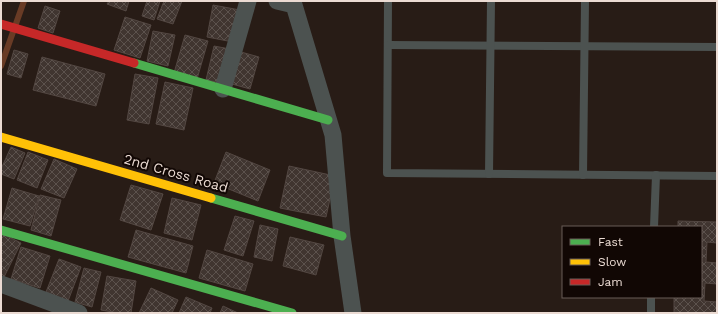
<svg xmlns="http://www.w3.org/2000/svg" width="718" height="314" viewBox="0 0 718 314" font-family="'Work Sans',sans-serif">
	<style>
		.lines { fill: none; stroke-linecap: round; stroke-linejoin: round }
		.stream { stroke: #693b25; stroke-width: 6 }
		.building { fill: url(#building-cross-hatch); stroke: #534742 }
		.lane { stroke: #4c5250; stroke-width: 8 }
		.street { stroke: #4c5250; stroke-width: 17 }
		.fast { stroke: #4caf50; stroke-width: 9 }
		.slow { stroke: #ffc107; stroke-width: 9 }
		.jam { stroke: #c62828; stroke-width: 9 }
		.labels { text-anchor: middle; dominant-baseline: central; stroke-width: 4; stroke-linejoin: round; paint-order: stroke }
		.street-label { font-size: 14px; fill: #ebdbd3; stroke: #110704 }
	</style>
	<defs>
		<pattern id="building-cross-hatch" width="8" height="8" patternUnits="userSpaceOnUse"><rect width="8" height="8" fill="#403530"/><path d="M0 0l8 8M0 8l8-8" fill="none" stroke="#5c524d"/></pattern>
	</defs>
	<rect width="100%" height="100%" fill="#281c16"/>
	<g class="lines">
		<path class="stream" d="M1,66L24,1"/>
	</g>
	<g class="building">
		<path d="M109,1H129L126,11L107,4Z"/>
		<path d="M147,1H160L154,20L142,16Z"/>
		<path d="M164,1H182L173,24L157,19Z"/>
		<path d="M213,5L240,10L233,42L207,37Z"/>
		<path d="M45,6L60,11L53,33L38,28Z"/>
		<path d="M125,17L151,25L140,58L114,50Z"/>
		<path d="M153,31L175,35L168,66L147,61Z"/>
		<path d="M185,35L208,41L197,79L174,73Z"/>
		<path d="M214,46L230,49L222,83L206,80Z"/>
		<path d="M14,50L28,54L21,78L7,74Z"/>
		<path d="M241,52L259,57L250,89L232,84Z"/>
		<path d="M42,57L105,74L96,106L33,90Z"/>
		<path d="M135,74L158,78L149,124L127,120Z"/>
		<path d="M165,82L193,88L184,130L156,124Z"/>
		<path d="M11,147L25,153L14,179L1,174V169Z"/>
		<path d="M28,152L48,160L37,188L17,180Z"/>
		<path d="M226,152L270,170L258,201L214,183Z"/>
		<path d="M54,159L77,169L64,198L41,189Z"/>
		<path d="M289,166L335,176L326,217L280,208Z"/>
		<path d="M131,185L163,194L151,230L120,220Z"/>
		<path d="M12,188L39,196L30,226L3,219Z"/>
		<path d="M40,195L61,200L51,236L31,230Z"/>
		<path d="M172,198L201,205L192,240L164,233Z"/>
		<path d="M235,216L254,221L243,256L224,250Z"/>
		<path d="M678,221L717,222V243L707,242L706,262L717,263V284L705,283L704,301L717,302V313H674V297H701V227H678Z"/>
		<path d="M260,225L278,229L272,261L254,257Z"/>
		<path d="M136,230L193,246L186,273L128,257Z"/>
		<path d="M1,233L21,243L4,277L1,276Z"/>
		<path d="M290,237L324,245L316,275L283,266Z"/>
		<path d="M21,247L50,256L40,288L11,279Z"/>
		<path d="M207,250L253,264L245,291L199,278Z"/>
		<path d="M59,259L81,267L68,301L46,292Z"/>
		<path d="M84,268L101,272L92,307L75,302Z"/>
		<path d="M107,276L136,281L131,313H118L101,310Z"/>
		<path d="M151,288L178,300L172,313H139Z"/>
		<path d="M186,297L212,308L210,313H179Z"/>
		<path d="M223,306L238,313H220Z"/>
	</g>
	<g class="lines">
		<g class="lane">
			<path d="M388,1L387,173L717,176"/>
			<path d="M388,45L717,47"/>
			<path d="M489,174L491,1"/>
			<path d="M583,175L585,1"/>
			<path d="M654,227L656,175"/>
			<path d="M651,313V297"/>
		</g>
		<g class="street">
			<path d="M277,1L294,5L333,135L342,236L353,313"/>
			<path d="M223,89L248,1"/>
			<path d="M1,284L79,313"/>
		</g>
		<g class="fast">
			<path d="M134,63L328,120"/>
			<path d="M211,198L342,236"/>
			<path d="M1,230L292,313"/>
		</g>
		<path class="slow" d="M1,137L211,198"/>
		<path class="jam" d="M1,24L134,63"/>
	</g>
	<g class="labels">
		<g class="street-label">
			<text transform="translate(176 173) rotate(16)">2nd Cross Road</text>
		</g>
	</g>
	<rect width="718" height="314" fill="none" stroke="#ebdbd3" stroke-width="4"/>
	<rect x="562" y="226" width="140" height="72" fill="#110704" stroke="#685c57"/>
	<rect x="570" y="239" width="20" height="6" fill="#4caf50" stroke="#685c57"/>
	<text x="598" y="246" font-size="12" fill="#ebdbd3">Fast</text>
	<rect x="570" y="259" width="20" height="6" fill="#ffc107" stroke="#685c57"/>
	<text x="598" y="266" font-size="12" fill="#ebdbd3">Slow</text>
	<rect x="570" y="279" width="20" height="6" fill="#c62828" stroke="#685c57"/>
	<text x="598" y="286" font-size="12" fill="#ebdbd3">Jam</text>
</svg>
